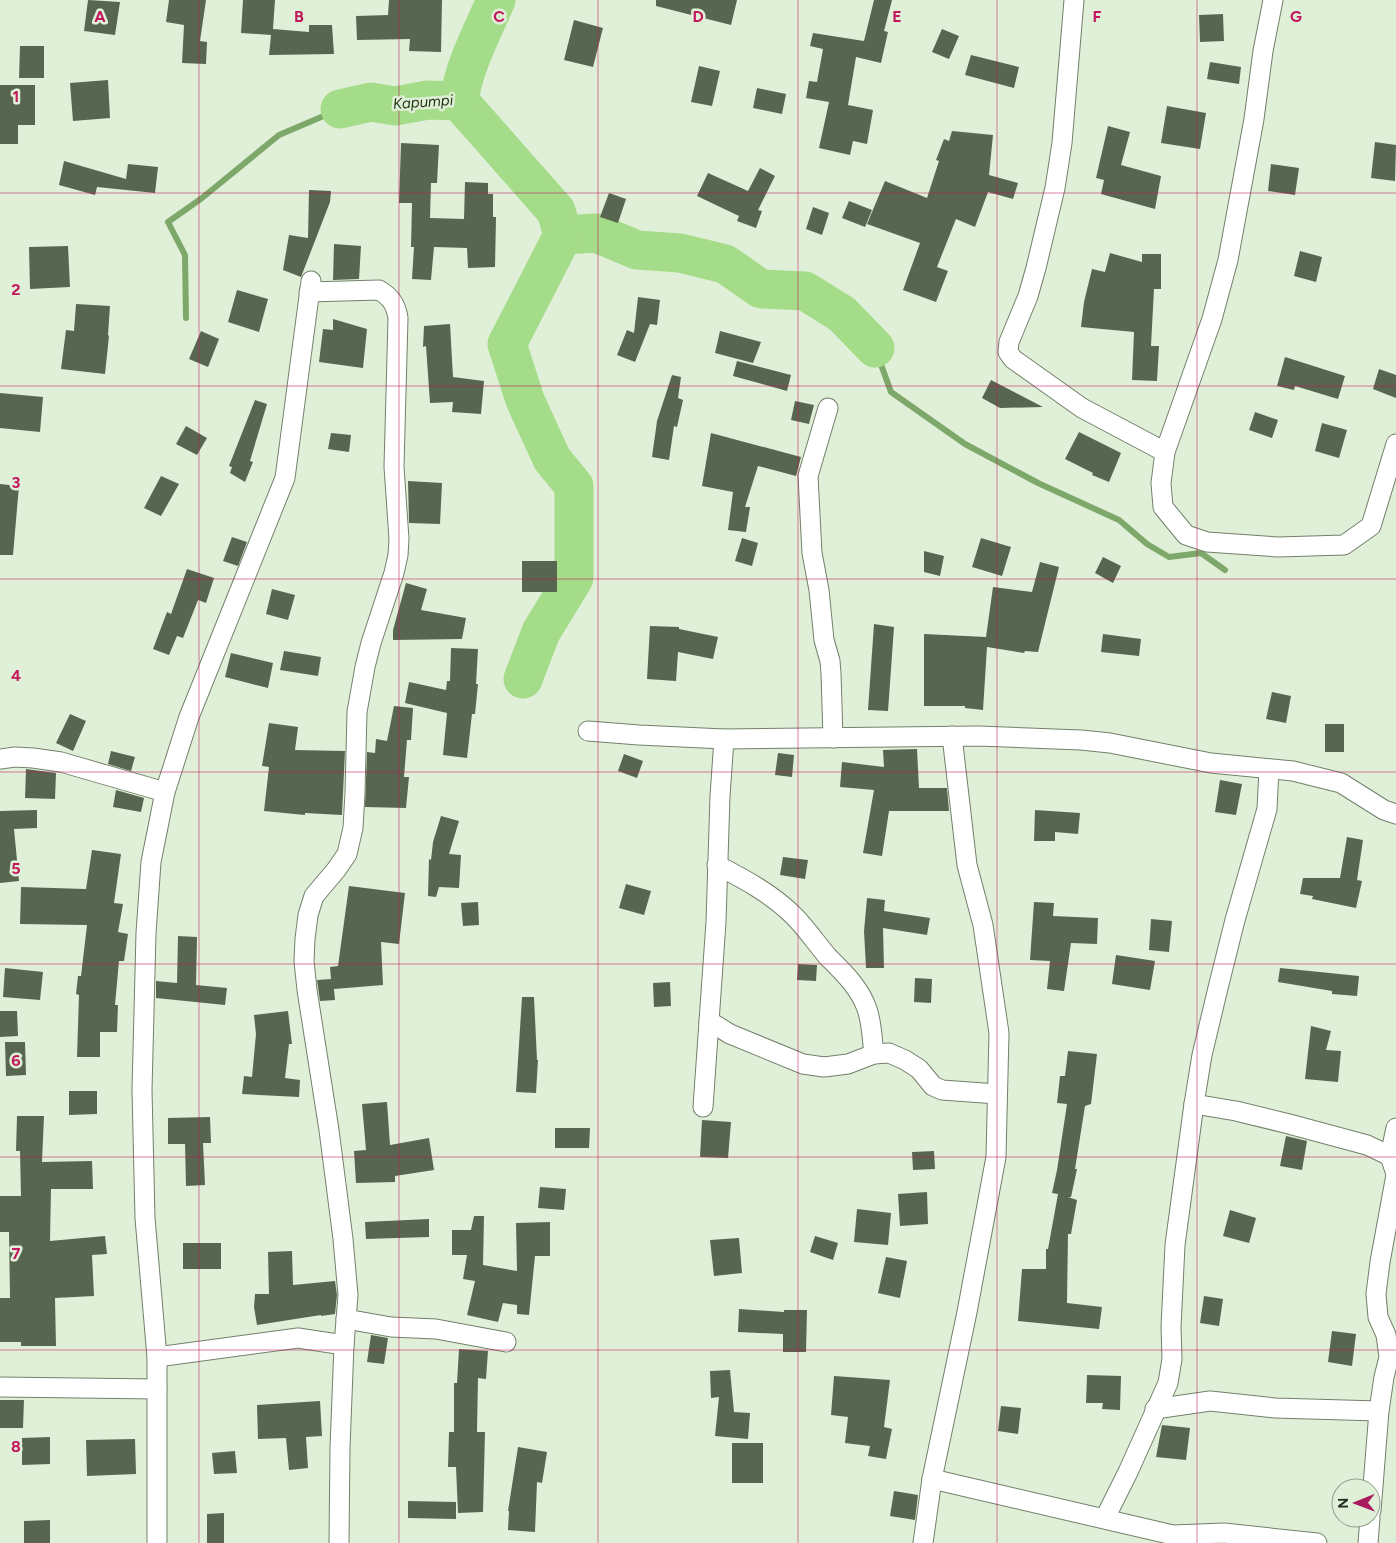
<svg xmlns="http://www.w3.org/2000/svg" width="1396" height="1543" viewBox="0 0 1396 1543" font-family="Figtree,sans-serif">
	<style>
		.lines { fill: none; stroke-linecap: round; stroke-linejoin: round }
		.stream { stroke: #7ea76a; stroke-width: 6 }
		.river { stroke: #a5dc89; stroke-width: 39 }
		.building { fill: #586651 }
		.minor-casing { stroke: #72806b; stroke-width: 21 }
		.minor { stroke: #fff; stroke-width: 19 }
		.grid { fill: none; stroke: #c2185b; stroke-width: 1; stroke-opacity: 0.55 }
		.labels { text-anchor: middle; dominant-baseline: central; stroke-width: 5; stroke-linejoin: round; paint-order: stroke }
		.water-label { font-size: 15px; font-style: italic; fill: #1c300f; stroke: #e0f0d8 }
		.grid-label { font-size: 16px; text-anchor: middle; font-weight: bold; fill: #c2185b; stroke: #e0f0d8; stroke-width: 5; stroke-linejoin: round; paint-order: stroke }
	</style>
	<rect width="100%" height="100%" fill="#e0f0d8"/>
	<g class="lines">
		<g class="stream">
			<path d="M186,318L185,255L168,222L202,198L279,135L340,109"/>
			<path d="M875,348L891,392L965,444L1038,483L1119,520L1147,544L1169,557L1201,553L1225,570"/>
		</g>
		<g class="river">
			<path d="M459,101L556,211L563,235L596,233L637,250L680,253L725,264L761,289L805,291L842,314L875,348"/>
			<path d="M340,109L371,102L395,106L428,100L459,101C464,65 482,33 496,0"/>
			<path d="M523,679L541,632L574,578V486L552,459L525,400L507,344L563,235"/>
		</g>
	</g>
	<g class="building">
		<path d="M88,0L120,2L115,35L84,31Z"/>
		<path d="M169,0H206L200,41L207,42L206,64L182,63L184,25L166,22Z"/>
		<path d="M243,0H275L273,29L309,32V25H332L334,54L269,55L271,35L241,33Z"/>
		<path d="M389,0H442L441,52L409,51L410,39L357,40L356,16L388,15Z"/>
		<path d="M656,0H737L731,25L656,6Z"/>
		<path d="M874,0H892L884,31L888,32L881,63L856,57L848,105L873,110L867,144L853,141L850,155L819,148L829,102L806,98L809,81L817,82L823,49L810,46L813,33L864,41Z"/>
		<path d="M1223,14L1224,41L1200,42L1199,15Z"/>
		<path d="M574,20L603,28L593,67L564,60Z"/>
		<path d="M942,29L959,36L949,59L932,52Z"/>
		<path d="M20,46H44V78H19Z"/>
		<path d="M971,55L1019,67L1014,88L965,75Z"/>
		<path d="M1210,62L1241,67L1239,84L1207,79Z"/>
		<path d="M699,66L720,71L712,106L691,102Z"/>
		<path d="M108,80L110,118L73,121L70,83Z"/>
		<path d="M0,85H35V125H18V144H0Z"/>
		<path d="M757,88L786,94L782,114L753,108Z"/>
		<path d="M1167,106L1206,113L1200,149L1161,143Z"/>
		<path d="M1108,126L1130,132L1121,165L1161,176L1155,209L1101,194L1104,180L1096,178Z"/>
		<path d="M952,131L993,135L989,175L1018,183L1013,199L988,192L975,227L956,219L937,267L948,271L936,302L903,290L920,243L867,224L885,181L927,198L939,161L936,160L944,139L949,141Z"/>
		<path d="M1375,142L1396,145L1395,181L1371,178Z"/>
		<path d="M401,143L439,145L437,183H431L430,218L464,219L465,182L488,183V194H493V217H496L495,267L468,268L467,248L434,247L431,280L412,279L414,247H411L412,203H399Z"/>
		<path d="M64,161L126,179L128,164L158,167L155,193L97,187L95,195L59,185Z"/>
		<path d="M1271,164L1299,168L1295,195L1268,191Z"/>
		<path d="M760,168L775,176L758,210L762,211L756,228L737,221L739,216L697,196L708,173L748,191Z"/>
		<path d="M309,190L331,191L330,202L301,277L283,270L289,235L308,238Z"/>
		<path d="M609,193L626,199L618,223L600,217Z"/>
		<path d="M849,201L872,210L865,227L842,218Z"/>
		<path d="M813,207L829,213L822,235L806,229Z"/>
		<path d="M334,244L361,246L359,279L333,280Z"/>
		<path d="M68,246L70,287L30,289L29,247Z"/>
		<path d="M1300,251L1322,257L1316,282L1294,276Z"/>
		<path d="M1110,253L1142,262V254H1161V289H1154L1151,346H1159L1157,381L1132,380L1134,332L1081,327L1084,302L1092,269L1105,272Z"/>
		<path d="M237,290L268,299L259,332L228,322Z"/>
		<path d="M638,297L660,300L657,325L650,324L635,362L617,355L627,330L634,333Z"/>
		<path d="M76,304L110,306L108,335L109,336L105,374L61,369L66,330L74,331Z"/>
		<path d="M333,319L367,329L363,368L319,362L323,329L333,330Z"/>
		<path d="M450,324L453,377L484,381L481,414L452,412L453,402L430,403L426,346L423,347L424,326Z"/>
		<path d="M201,331L219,339L208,367L189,359Z"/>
		<path d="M720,331L761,342L753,363L715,353Z"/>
		<path d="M1285,357L1345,376L1338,399L1295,386L1294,390L1277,386Z"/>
		<path d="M737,361L791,375L787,391L733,376Z"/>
		<path d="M1379,369L1396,375V398L1373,389Z"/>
		<path d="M672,375L681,377L678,398L683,400L677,427L674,426L669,460L652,457L657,421Z"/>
		<path d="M991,380L1043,407L1000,408L982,398Z"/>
		<path d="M0,393L43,397L40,432L0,428Z"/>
		<path d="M255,400L267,404L250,461L253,462L245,482L230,473L232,467L229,466Z"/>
		<path d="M795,401L814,405L809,424L791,420Z"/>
		<path d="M1255,412L1278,420L1272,438L1249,430Z"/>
		<path d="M1322,423L1347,430L1339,458L1315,451Z"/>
		<path d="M186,426L207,438L197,455L176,444Z"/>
		<path d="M1079,432L1121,453L1109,482L1092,475L1093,473L1065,459Z"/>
		<path d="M331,433L351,435L349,452L328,449Z"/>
		<path d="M711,433L801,457L796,476L758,466L745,507H750L746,532L728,530L733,492L702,486Z"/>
		<path d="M161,476L179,484L161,516L144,508Z"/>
		<path d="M408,481L442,483L440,524L409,523Z"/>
		<path d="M0,484L19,486L13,555H0Z"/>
		<path d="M232,537L247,542L238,566L223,561Z"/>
		<path d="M742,538L758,543L752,566L735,561Z"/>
		<path d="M981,538L1011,547L1002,576L972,567Z"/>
		<path d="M924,551L944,556L940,576L924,572Z"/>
		<path d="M1103,557L1121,566L1113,583L1095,573Z"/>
		<rect x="522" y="561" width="35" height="31"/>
		<path d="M1040,562L1059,567L1038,652L1025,651L1024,653L987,647L983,710L965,708V706H924V634L986,637L993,587L1032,592Z"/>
		<path d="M187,569L214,578L206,603L198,600L183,638L177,636L169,655L153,649L167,612L171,614Z"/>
		<path d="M406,583L427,589L421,610L466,618L462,639L393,640V630Z"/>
		<path d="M272,589L295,595L288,620L266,614Z"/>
		<path d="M874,624L894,627L888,711L868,710Z"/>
		<path d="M650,626L679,627V629L718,637L713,659L678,652L676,681L647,679Z"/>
		<path d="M1103,634L1141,639L1139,656L1101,652Z"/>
		<path d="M451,648L478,649L476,684H478L475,714H472L467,758L443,755L447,713L405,703L409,682L446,690L447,681H450Z"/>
		<path d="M284,651L321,657L318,676L280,670Z"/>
		<path d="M231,653L273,663L268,688L225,677Z"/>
		<path d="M1272,692L1291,696L1286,723L1266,719Z"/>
		<path d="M394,706L413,708L411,740H407L404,777H409L406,808L365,807L367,752L375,753L376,739L387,741Z"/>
		<path d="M70,714L86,721L73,751L56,743Z"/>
		<path d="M269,723L298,727L295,750L345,751L342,815L305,813V815L264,811L269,767L262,766Z"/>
		<rect x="1325" y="724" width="19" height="28"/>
		<path d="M917,749L919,788H947L949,811H889L882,856L863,853L874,790L840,787L842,762L884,767L883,750Z"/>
		<path d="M111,751L135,757L131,771L108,764Z"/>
		<path d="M778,753L794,755L792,777L775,775Z"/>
		<path d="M624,754L643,761L637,778L618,771Z"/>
		<path d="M26,769L56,773L55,799L25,798Z"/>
		<path d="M1220,780L1242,784L1236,815L1215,812Z"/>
		<path d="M116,790L144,798L141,812L113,807Z"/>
		<path d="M37,810V828L14,829L19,881L0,883V811Z"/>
		<path d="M1035,810L1080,813L1078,834L1055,832V841H1034Z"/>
		<path d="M441,816L459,821L449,854L461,855L459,888L439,887L436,897L428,896L429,859L431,860L433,842Z"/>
		<path d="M1347,837L1363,840L1357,880L1362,881L1356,908L1312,899L1313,896L1300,894L1303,878H1340Z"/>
		<path d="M92,850L121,854L114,903L123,904L118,932L128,934L124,961H119L115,1005H118L117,1032H100V1057H77L79,995L76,994L78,976H81L87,925L20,924L21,887L86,889Z"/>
		<path d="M783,857L808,860L805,879L780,875Z"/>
		<path d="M626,884L651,891L644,915L619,908Z"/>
		<path d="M349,886L405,893L399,944L381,942L383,985L334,989L335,1000L320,1001L317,980L331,979L330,967L338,966Z"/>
		<path d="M867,898L885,900L884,911L930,918L927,935L883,928L884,968H866L864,931Z"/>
		<path d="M478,902L479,925L463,926L461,903Z"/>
		<path d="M1034,902L1054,903L1053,916L1098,918L1097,944L1071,943L1064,991L1047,989L1050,961L1030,960Z"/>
		<path d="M1151,919L1172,921L1169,952L1149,950Z"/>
		<path d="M178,936L197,937L196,985L227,988L225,1005L156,998V981L177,983Z"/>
		<path d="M1116,955L1155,961L1150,990L1112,984Z"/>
		<path d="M798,964L817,965L816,981L797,980Z"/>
		<path d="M5,968L43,972L40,1000L3,997Z"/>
		<path d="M1280,968L1359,976L1357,996L1332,994V991L1278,982Z"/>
		<path d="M915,978L932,979L931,1003L914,1002Z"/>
		<path d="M670,982L671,1006L654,1007L653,983Z"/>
		<path d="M522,997H534L537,1060H538L536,1093L516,1092Z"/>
		<path d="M0,1011H17L18,1036L0,1037Z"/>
		<path d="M288,1011L292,1044H289L285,1078L300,1080L299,1097L242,1094L244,1076L252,1077L256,1034L254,1015Z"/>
		<path d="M1311,1026L1331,1031L1326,1050L1341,1051L1338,1082L1305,1079Z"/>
		<path d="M5,1042H25L26,1075L6,1076Z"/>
		<path d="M1068,1051L1097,1054L1091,1104L1085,1106L1075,1169H1077L1071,1197H1068L1077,1200L1071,1234H1068L1067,1303L1102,1307L1099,1329L1018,1321L1022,1269H1046V1249H1048L1058,1194L1052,1193L1057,1170L1067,1104L1057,1103L1060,1076H1065Z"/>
		<path d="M69,1091H97V1114L69,1115Z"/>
		<path d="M387,1102L390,1145L429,1138L434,1170L395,1176V1182L356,1183L354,1151L366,1150L362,1104Z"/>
		<path d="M17,1116H44L42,1162L92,1161L93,1189H51L50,1241L105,1236L107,1254L92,1255L94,1296L55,1298L56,1346H21V1342H0V1298H10L9,1232H0V1196H21L20,1151H16Z"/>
		<path d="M210,1117L211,1143H203L205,1185L186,1186L185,1144H168V1118Z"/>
		<path d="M702,1120L731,1122L728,1158L700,1157Z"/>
		<path d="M555,1128H590L589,1148H555Z"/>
		<path d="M1286,1136L1307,1141L1302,1170L1280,1166Z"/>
		<path d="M934,1151L935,1169L913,1170L912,1152Z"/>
		<path d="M540,1187L566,1189L564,1210L538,1208Z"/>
		<path d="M927,1192L928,1224L900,1226L898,1194Z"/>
		<path d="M857,1209L891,1213L888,1245L854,1242Z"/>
		<path d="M1230,1210L1256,1218L1249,1243L1223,1236Z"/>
		<path d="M474,1216H484L483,1265L517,1271L516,1223L550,1222V1256H535L529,1315L517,1314V1305L503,1303L498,1322L467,1315L475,1281L463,1279L467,1255H452V1230H471Z"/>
		<path d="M429,1219V1237L366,1239L365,1222Z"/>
		<path d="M815,1236L838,1243L833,1260L810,1252Z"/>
		<path d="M739,1238L742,1273L714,1276L710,1240Z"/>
		<rect x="183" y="1243" width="38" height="26"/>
		<path d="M292,1251L293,1285L335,1281L337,1295L335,1314L321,1316V1315L257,1325L254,1307L255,1294H269L268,1252Z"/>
		<path d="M886,1257L907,1261L900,1298L878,1293Z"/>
		<path d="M1204,1296L1223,1299L1219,1326L1200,1323Z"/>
		<path d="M739,1309L784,1312V1310H807L806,1352H783V1334L738,1332Z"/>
		<path d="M1332,1331L1356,1334L1352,1366L1328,1362Z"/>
		<path d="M371,1335L388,1338L384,1364L367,1362Z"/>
		<path d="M459,1349L488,1351L486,1379L478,1378L477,1432H485L483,1512L458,1513L456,1467H448L449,1432H454V1383H457Z"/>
		<path d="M730,1370L734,1412L750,1413L748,1439L715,1436L719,1397L711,1398L710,1371Z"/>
		<path d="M1087,1375L1121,1376L1120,1410L1102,1409L1103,1403H1086Z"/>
		<path d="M834,1376L890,1380L884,1427L892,1429L886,1459L868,1456L870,1446L845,1443L848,1417L831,1415Z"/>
		<path d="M0,1400H24L23,1428H0Z"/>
		<path d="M320,1401L322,1436L306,1437L308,1468L289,1470L286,1438L258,1439L257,1405Z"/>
		<path d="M1001,1406L1021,1408L1018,1434L998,1431Z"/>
		<path d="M1162,1425L1190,1428L1186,1460L1156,1457Z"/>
		<path d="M50,1437V1464L22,1465V1438Z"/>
		<path d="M135,1439L136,1474L87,1476L86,1440Z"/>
		<rect x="732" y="1443" width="31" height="40"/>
		<path d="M518,1447L547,1452L542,1483L537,1482L535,1532L508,1530L509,1511H508Z"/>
		<path d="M235,1451L237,1473L214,1474L212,1453Z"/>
		<path d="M894,1491L918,1495L915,1520L890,1516Z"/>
		<path d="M408,1501L456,1502V1519L408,1518Z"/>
		<path d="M224,1513V1543H207V1514Z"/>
		<path d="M50,1520V1543H24V1521Z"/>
	</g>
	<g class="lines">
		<g class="minor-casing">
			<g id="minor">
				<path d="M1074,0L1062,143L1055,188L1036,268L1028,296L1009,342L1008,352L1013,359L1082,408L1165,452"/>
				<path d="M1273,0L1263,51L1254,119L1228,260L1212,319L1165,452L1161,483L1163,507L1186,535L1207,542L1278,547L1344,545L1371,526L1396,444"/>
				<path d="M309,292L379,290C391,297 396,305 398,318L394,467L399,539L398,555L394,573L371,643L365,667L357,712L355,793L353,828L347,854L336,870L314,896L308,915L305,939L304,961L307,990L329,1130L343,1239L348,1295L344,1345L340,1448L339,1543"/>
				<path d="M828,408L808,476L812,553L819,590L824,640L830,661L831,673L833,738"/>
				<path d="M588,731L639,735L724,739L979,736L1081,740L1110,743L1211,763L1293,771L1341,783L1384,810L1396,814"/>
				<path d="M0,759L15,757L33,758L61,762L165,792"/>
				<path d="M717,865C744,879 772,894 794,916C806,928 816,943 828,957C843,972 860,988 867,1009C872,1023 872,1039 874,1054"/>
				<path d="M709,1021L730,1034L803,1064L824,1067L848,1064L874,1054L889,1053L905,1060L919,1069L933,1086L942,1090L997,1094"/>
				<path d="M1194,1104L1236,1111L1289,1124L1367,1145L1390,1156L1396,1174"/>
				<path d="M703,1107L716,922L720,796L724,739"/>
				<path d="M1390,1156L1396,1128"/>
				<path d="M346,1319L391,1327L436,1329L506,1342"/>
				<path d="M157,1357L298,1338L344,1345"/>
				<path d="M0,1387L157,1389"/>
				<path d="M1155,1409L1210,1401L1275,1408L1379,1411"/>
				<path d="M932,1479L1173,1535L1224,1533L1317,1543"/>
				<path d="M1371,1511L1379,1411L1384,1377L1389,1357L1386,1335L1378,1317L1376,1294L1380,1262L1396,1175"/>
				<path d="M1105,1518L1128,1472L1168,1383L1172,1359L1171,1327L1175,1245L1194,1104L1202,1055L1218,988L1235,920L1267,809L1269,769"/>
				<path d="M157,1543V1357L145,1218L142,1090L146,933L151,862L165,792L189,717L285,478L311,281"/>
				<path d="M923,1543L932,1479L967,1312L996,1157L999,1033L983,925L967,865L952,736"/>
				<path d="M1368,1543L1370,1518"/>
			</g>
		</g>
		<use href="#minor" class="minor"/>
	</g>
	<path class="grid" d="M199,0V1543M399,0V1543M598,0V1543M798,0V1543M997,0V1543M1197,0V1543M0,193H1396M0,386H1396M0,579H1396M0,772H1396M0,964H1396M0,1157H1396M0,1350H1396"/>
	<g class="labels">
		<g class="water-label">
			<text transform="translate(423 102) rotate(-4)">Kapumpi</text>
		</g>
	</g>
	<g class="grid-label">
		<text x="100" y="22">A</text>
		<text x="299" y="22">B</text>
		<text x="499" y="22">C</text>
		<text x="698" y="22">D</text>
		<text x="897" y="22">E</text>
		<text x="1097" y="22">F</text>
		<text x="1296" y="22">G</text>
		<text x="16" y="102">1</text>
		<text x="16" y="295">2</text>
		<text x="16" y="488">3</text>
		<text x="16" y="681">4</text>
		<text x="16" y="874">5</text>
		<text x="16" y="1066">6</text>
		<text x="16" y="1259">7</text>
		<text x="16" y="1452">8</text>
	</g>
	<g transform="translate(1356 1503) rotate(269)"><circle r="24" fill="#e0f0d8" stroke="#95a18f"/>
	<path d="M0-4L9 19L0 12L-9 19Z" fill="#a71a5c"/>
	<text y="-8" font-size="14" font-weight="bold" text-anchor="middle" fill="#242a21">N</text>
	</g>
</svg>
